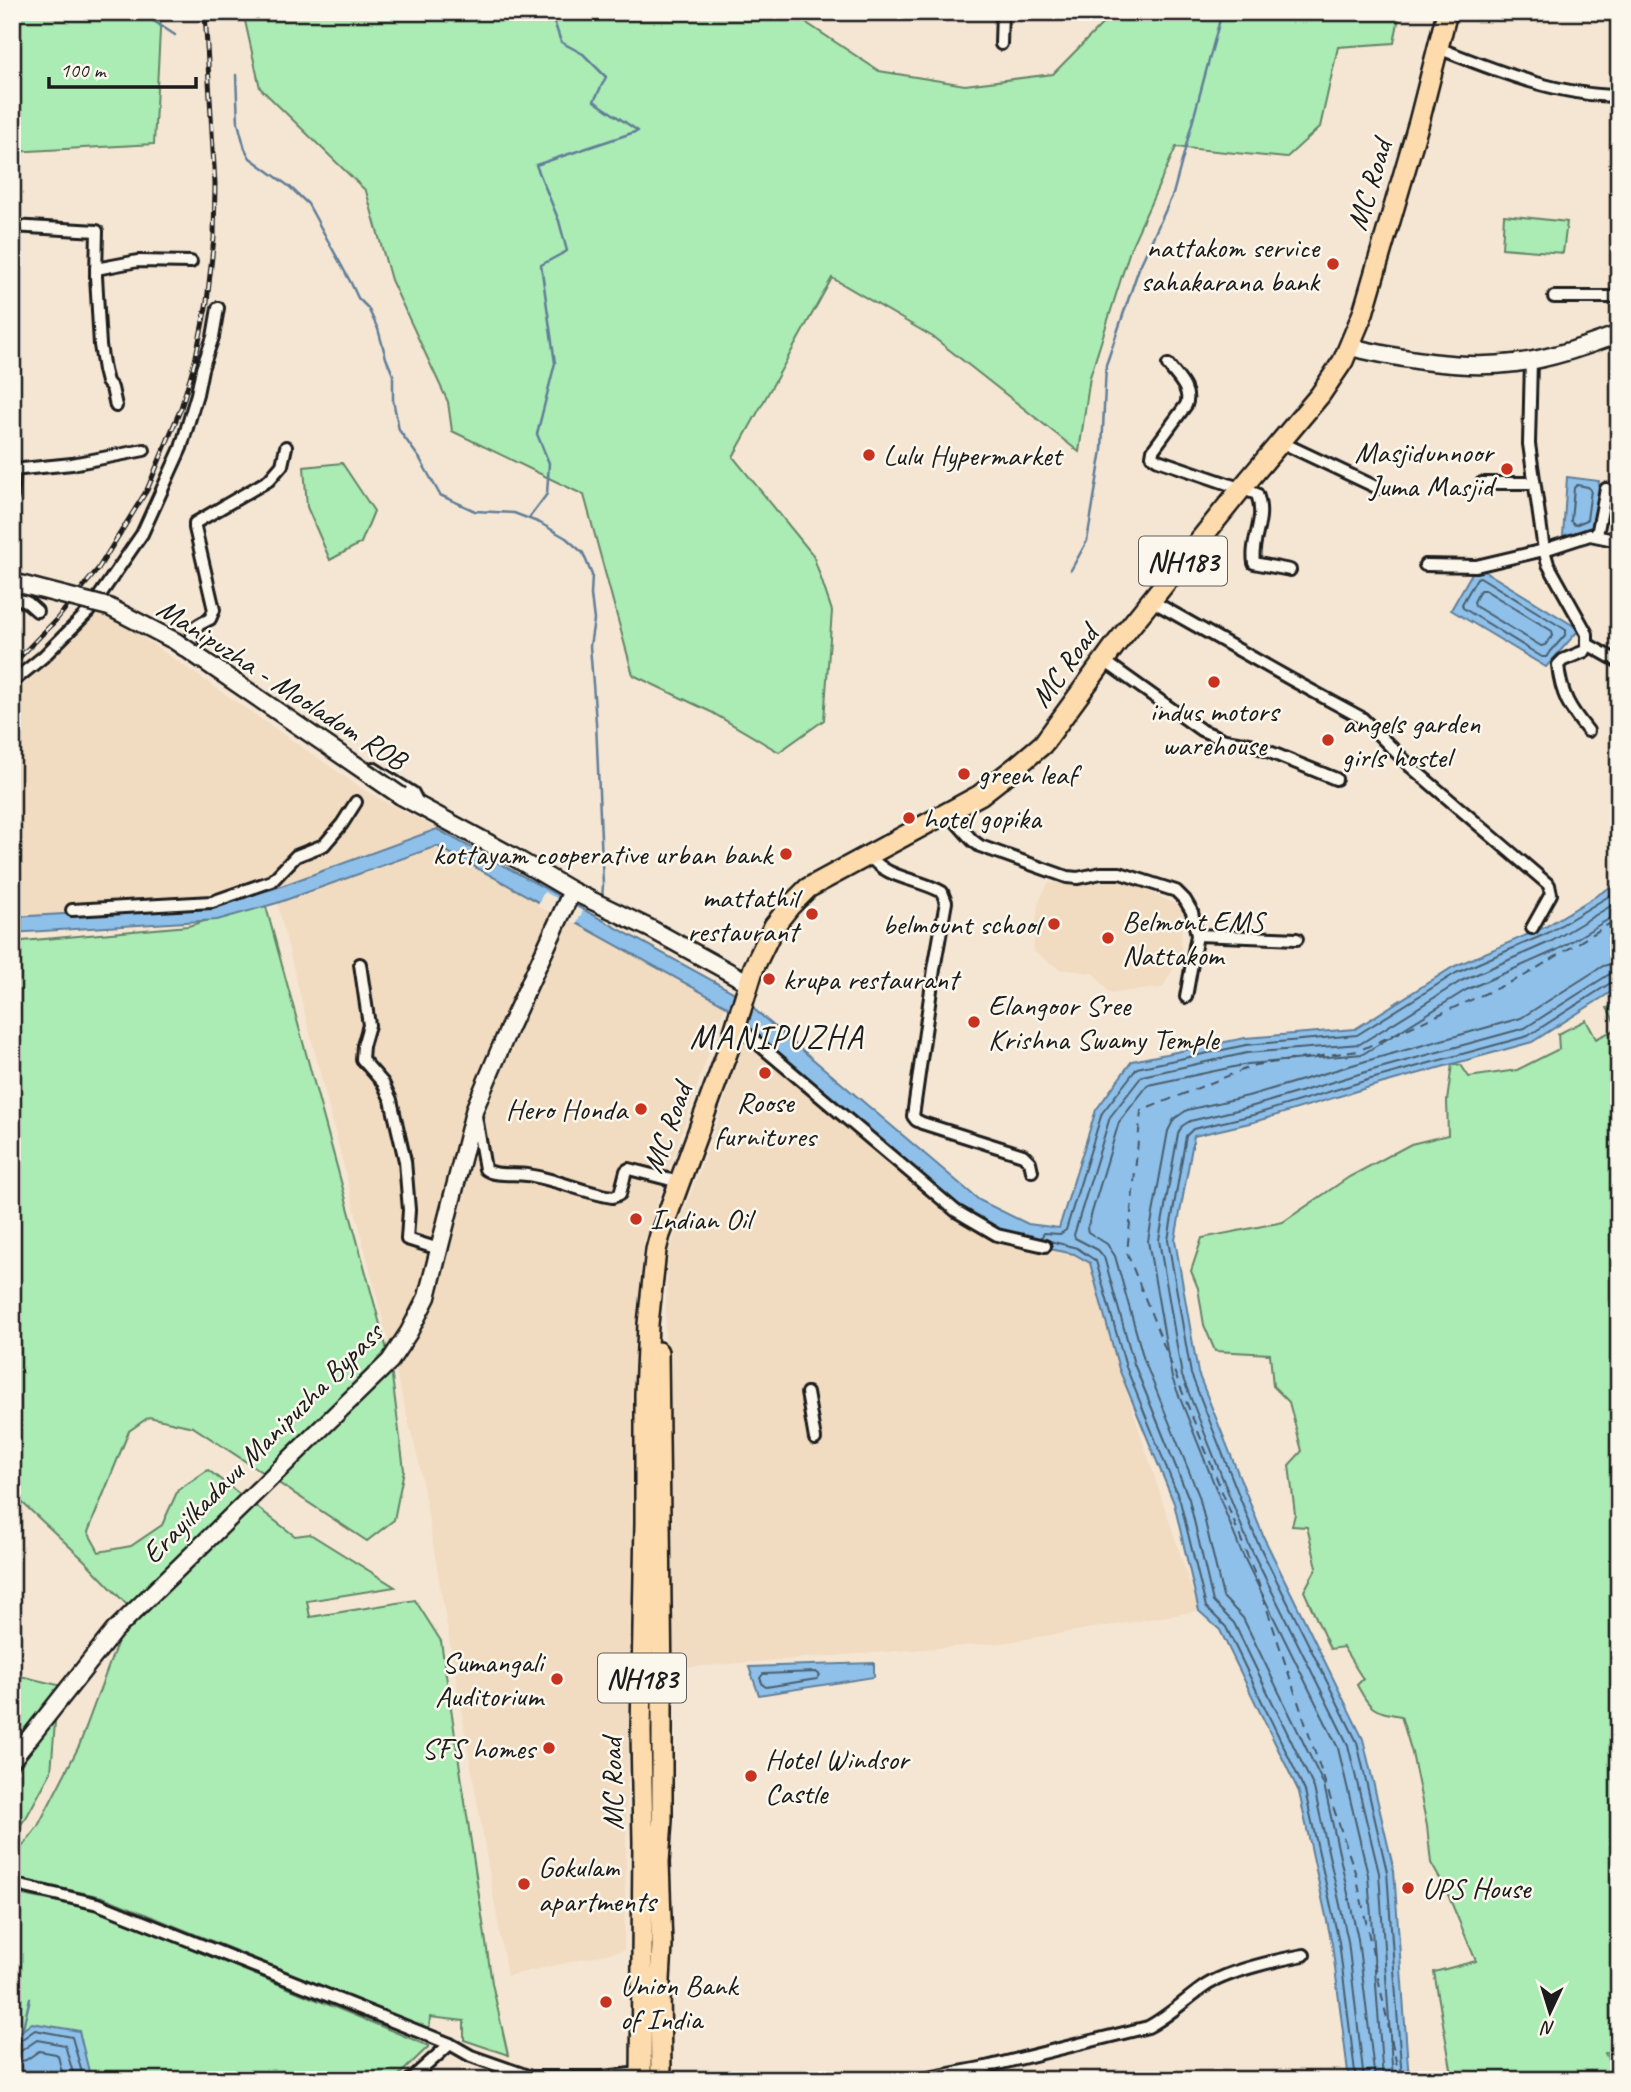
<svg xmlns="http://www.w3.org/2000/svg" width="1631" height="2092" viewBox="0 0 1631 2092" font-family="Caveat,sans-serif">
	<style>
		.built { fill: #f1dbc1 }
		.green { fill: #abebb4; stroke: #648468; stroke-width: 2 }
		.water { fill: #8ec0ea; stroke: #607e98; stroke-width: 2 }
		.pier { fill: #f5e6d3 }
		.lines { fill: none; stroke-linecap: round; stroke-linejoin: round }
		.shore { stroke: #4a5e6e; stroke-width: 2 }
		.stream { stroke: #607e98; stroke-width: 2.5 }
		.ferry { stroke: #445564; stroke-width: 2; stroke-dasharray: 9 7; stroke-linecap: butt }
		.street-casing { stroke: #1c1c1c; stroke-width: 16 }
		.secondary-casing { stroke: #1c1c1c; stroke-width: 21 }
		.highway-casing { stroke: #1c1c1c; stroke-width: 24 }
		.street { stroke: #fbf7ec; stroke-width: 10 }
		.secondary { stroke: #fbf7ec; stroke-width: 16 }
		.highway { stroke: #fddbac; stroke-width: 19 }
		.rail-casing { stroke: #1c1c1c; stroke-width: 5 }
		.rail { stroke: #fbf7ec; stroke-width: 2.5; stroke-dasharray: 8; stroke-linecap: butt }
		.secondary-bridge-casing { stroke: #1c1c1c; stroke-width: 21; stroke-linecap: butt }
		.secondary-bridge { stroke: #fbf7ec; stroke-width: 16 }
		.poi-dot { fill: #c8321e; stroke: #fbf7ec; stroke-width: 2.5 }
		.labels { text-anchor: middle; dominant-baseline: central; stroke-width: 5; stroke-linejoin: round; paint-order: stroke }
		.shield { fill: #fbf7ec; stroke: #5f5e5a; stroke-width: 2 }
		.shield-label { font-size: 28px; font-weight: bold; fill: #1c1c1c }
		.street-label { font-size: 30px; fill: #1c1c1c; stroke: #fbf7ec }
		.poi-label { font-size: 30px; fill: #1c1c1c; stroke: #fbf7ec; text-anchor: start }
		.quarter-label { font-size: 33px; letter-spacing: 2px; fill: #1c1c1c; stroke: #fbf7ec }
	</style>
	<rect width="100%" height="100%" fill="#f5e6d3"/>
	<filter id="ink" filterUnits="userSpaceOnUse"><feTurbulence type="fractalNoise" baseFrequency=".0143" numOctaves="2"/><feDisplacementMap in="SourceGraphic" scale="14" xChannelSelector="R" yChannelSelector="G"/><feConvolveMatrix kernelMatrix="1 2 1 2 8 2 1 2 1" color-interpolation-filters="sRGB"/></filter>
	<g filter="url(#ink)">
		<g class="built">
			<path d="M103,610L367,792L437,829L273,889L204,906L12,917V685Z"/>
			<path d="M437,846L725,1005L643,1245L636,1329L624,1950L507,1976L419,1463L277,903Z"/>
			<path d="M1117,879L1131,883L1182,907L1181,956L1162,988L1110,993L1093,973L1059,969L1033,951L1038,904L1048,883L1087,885Z"/>
			<path d="M749,1027L936,1191L1090,1263L1119,1369L1199,1611L1002,1643L664,1669L663,1388L668,1253L709,1146Z"/>
		</g>
		<g class="green">
			<path d="M12,12H161L154,144L12,152Z"/>
			<path d="M243,12H790L879,71L965,85L1053,74L1114,12H1400L1394,43L1338,47L1320,127L1286,158L1176,147L1131,247L1090,377L1079,452L933,337L832,278L733,457L813,555L832,611L824,720L779,752L711,712L633,675L584,495L452,431L448,402L391,280L366,191L260,88Z"/>
			<path d="M1504,215L1567,222L1563,253L1502,248Z"/>
			<path d="M342,463L374,511L361,543L330,560L307,507L304,467Z"/>
			<path d="M265,903L390,1361L404,1470L394,1520L367,1541L193,1427L149,1417L129,1431L88,1532L99,1552L131,1546L162,1525L178,1490L208,1470L295,1536L310,1534L395,1587L307,1601L310,1617L415,1600L441,1641L492,1983L508,2055L464,2040V2021L430,2017L429,2029L103,1897L12,1878V1860L38,1826L79,1746L130,1608L84,1560L12,1493V942L188,926Z"/>
			<path d="M1619,1003V2049L1605,2053L1614,2070L1615,2080H1453L1434,1972L1476,1961L1446,1890L1431,1863L1427,1826L1412,1753L1401,1716C1372,1711 1371,1710 1357,1685L1363,1679L1343,1647L1330,1649L1304,1591L1317,1567L1307,1527L1292,1526L1295,1514L1289,1465L1302,1451L1289,1402L1273,1386L1270,1354L1215,1351L1204,1325L1198,1288L1191,1271L1202,1238L1283,1222L1349,1177L1411,1144L1448,1135L1447,1101L1452,1064L1461,1065L1469,1077L1517,1070L1559,1049L1558,1034L1586,1020L1596,1039L1618,1028L1607,1008Z"/>
			<path d="M12,1674L58,1685L51,1772L26,1818L12,1835Z"/>
			<path d="M12,1893L95,1909L429,2046L396,2078L12,2080Z"/>
		</g>
		<g class="water">
			<path d="M1567,477L1599,481L1594,526L1563,536Z"/>
			<path d="M1476,566L1587,634L1576,633L1546,667L1451,610Z"/>
			<path d="M437,829L735,993L979,1200L1028,1224L1059,1228L1096,1110L1132,1061L1245,1038L1355,1029L1453,967L1545,927L1619,882V987L1532,1042L1373,1086L1254,1122L1194,1136L1175,1240L1198,1373L1264,1538L1363,1739L1394,1871L1409,2080H1349L1332,1944L1299,1792L1220,1630L1199,1611L1174,1503L1119,1369L1090,1263L1074,1254L1012,1241L985,1229L936,1191L725,1005L437,846L277,903L217,920L12,933V917L204,906L273,889Z"/>
			<path d="M874,1663V1677L759,1695L749,1667Z"/>
			<path d="M32,2023L79,2031L91,2080H12V2038Z"/>
		</g>
		<path class="pier" d="M544,892L583,911L576,924L537,906Z"/>
		<g class="lines">
			<g class="shore">
				<path d="M1577,485L1588,487L1591,490L1587,520L1575,525L1571,521L1574,488Z"/>
				<path d="M1480,577L1566,630V634L1546,657H1542L1463,608L1462,604L1477,578Z"/>
				<path d="M1480,590H1485L1552,631L1553,636L1545,645L1541,646L1475,606L1474,602Z"/>
				<path d="M1041,1238L1044,1233L1060,1234L1066,1230L1102,1113L1137,1068L1246,1045L1357,1035L1456,973L1548,933L1619,890"/>
				<path d="M1050,1241L1077,1248L1096,1261L1126,1367L1180,1501L1206,1607L1226,1627L1305,1791L1339,1942L1356,2080"/>
				<path d="M816,1672L820,1675L817,1679L766,1687L763,1685L760,1678L763,1674Z"/>
				<path d="M12,2043L18,2042L35,2030L72,2037L84,2080"/>
				<path d="M12,2052L21,2051L37,2040L65,2045L75,2080"/>
				<path d="M12,2063L26,2060L39,2051L56,2054L58,2056L64,2080"/>
				<path d="M1364,2080L1348,1941L1314,1788L1234,1623L1213,1602L1189,1499L1134,1364L1104,1257L1098,1250L1075,1238L1074,1235L1110,1117L1142,1076L1247,1053L1360,1044L1461,981L1552,941L1619,901"/>
				<path d="M1375,2080L1358,1939L1324,1785L1243,1618L1223,1597L1199,1496L1144,1360L1115,1256L1107,1244L1088,1232L1087,1229L1119,1122L1148,1085L1248,1064L1363,1054L1466,990L1557,950L1619,913"/>
				<path d="M1383,2080L1368,1875L1338,1748L1240,1549L1172,1378L1148,1241L1168,1131L1174,1119L1187,1110L1248,1096L1366,1061L1521,1018L1603,966L1619,962"/>
				<path d="M1393,2080L1379,1873L1348,1745L1249,1545L1182,1376L1159,1240L1178,1134L1182,1126L1190,1121L1250,1107L1369,1071L1525,1028L1608,975L1619,972"/>
				<path d="M1402,2080L1387,1872L1357,1742L1257,1541L1191,1374L1168,1240L1186,1136L1193,1129L1253,1115L1371,1079L1528,1036L1612,982L1619,981"/>
			</g>
			<g class="stream">
				<path d="M140,12L175,35"/>
				<path d="M236,75L238,123L245,149L250,158L290,187L308,204L351,283L358,298L368,308L378,329L386,358L393,375V400L399,430L420,459L440,495L475,511L514,513L540,523L566,538L583,553L592,575L591,595L594,620L590,646L596,722L603,885L602,899"/>
				<path d="M529,518L547,494L549,463L537,434L555,363L541,265L567,251L559,221L536,165L638,131L594,101L606,77L583,54L561,42L551,12"/>
				<path d="M1071,570L1087,541L1102,450L1106,365L1139,268L1173,194L1222,12"/>
				<path d="M22,2032L30,1998"/>
			</g>
			<path class="ferry" d="M1400,2080L1356,1875L1258,1582L1127,1253L1141,1111L1255,1065L1358,1051L1524,976L1619,918"/>
			<g class="street-casing">
				<g id="street">
					<path d="M1001,44L1002,12"/>
					<path d="M1438,48C1494,70 1558,96 1619,96"/>
					<path d="M12,226L97,231L96,276L100,345L104,370L107,382L112,388L116,406"/>
					<path d="M96,269L138,261L191,262"/>
					<path d="M1554,297H1619"/>
					<path d="M1531,360L1529,444L1544,550L1548,564L1587,634V644L1585,651L1563,660L1558,665C1561,695 1570,709 1588,731"/>
					<path d="M1168,365C1177,377 1192,390 1186,405L1153,450L1152,456L1158,460L1257,494C1267,521 1250,539 1254,563L1290,570"/>
					<path d="M1282,441L1289,446L1378,488"/>
					<path d="M12,470L72,464L144,450"/>
					<path d="M12,472L14,475L12,497"/>
					<path d="M1482,483H1534"/>
					<path d="M1597,535L1606,489"/>
					<path d="M1425,565L1476,566L1544,550L1590,535L1619,541"/>
					<path d="M12,595L28,603L37,611"/>
					<path d="M1152,601L1292,680L1362,718L1411,767L1549,885L1551,894L1532,928"/>
					<path d="M1587,644L1619,662"/>
					<path d="M200,652L191,644C192,626 195,626 210,619L214,610L195,528V523L269,480L282,465L286,447"/>
					<path d="M1103,660L1201,730L1225,740L1250,744L1336,779"/>
					<path d="M12,682L43,657L89,611L142,534L181,448L197,394L202,369L213,337L218,308"/>
					<path d="M373,768L413,793L419,805"/>
					<path d="M948,813L972,840L980,846L1067,877L1078,878L1101,873H1120L1176,891L1185,900L1192,912L1197,935L1186,997"/>
					<path d="M869,855C886,879 917,878 942,892L946,902L934,969L913,1116L916,1120L922,1123L1023,1155L1030,1162L1032,1171"/>
					<path d="M72,910L212,902L272,881L296,856L324,845L342,824L356,802"/>
					<path d="M1197,935L1297,939"/>
					<path d="M360,964L369,1025L363,1046L362,1059L383,1083L391,1100L405,1161L409,1210L407,1239L439,1249"/>
					<path d="M736,1025L956,1211L997,1235L1045,1246"/>
					<path d="M476,1116L485,1169C495,1177 514,1173 527,1175C557,1179 584,1193 613,1197L620,1194L626,1171L629,1169L679,1182"/>
					<path d="M807,1393L815,1439"/>
					<path d="M12,1884L98,1904L450,2044L471,2056L531,2077H602L641,2073"/>
					<path d="M410,2080L450,2044"/>
					<path d="M917,2080L986,2067L1148,2027C1169,2016 1186,1999 1205,1986C1228,1971 1277,1960 1304,1955"/>
				</g>
			</g>
			<g class="secondary-casing">
				<g id="secondary">
					<path d="M1350,347C1402,359 1461,370 1515,363C1550,359 1586,346 1619,334"/>
					<path d="M401,796L505,852L572,891L651,929L749,983"/>
					<path d="M12,1760L114,1631L390,1361L409,1332L427,1297L475,1108L509,1028L572,891"/>
				</g>
			</g>
			<g class="highway-casing">
				<g id="highway">
					<path d="M658,1352L662,1688V1820L659,1862L662,1946L660,1980L661,2080"/>
					<path d="M641,2080L643,1842L641,1731L645,1522V1394L648,1324L656,1250L660,1235L730,1045L754,967L774,926L790,906L808,888L980,795L1017,766L1043,744L1116,644L1241,489L1320,395L1343,361L1363,313L1419,122L1447,12"/>
				</g>
			</g>
			<use href="#street" class="street"/>
			<use href="#secondary" class="secondary"/>
			<use href="#highway" class="highway"/>
			<g class="rail-casing">
				<path id="rail" d="M12,665L56,620L98,569L147,490L181,408L195,361L207,302L214,238L215,184L205,12"/>
			</g>
			<use href="#rail" class="rail"/>
			<g class="secondary-bridge-casing">
				<path id="secondary-bridge" d="M12,582L109,607L175,641L401,796"/>
			</g>
			<use href="#secondary-bridge" class="secondary-bridge"/>
		</g>
	</g>
	<g class="poi-dot">
		<circle cx="1333" cy="264" r="7"/>
		<circle cx="869" cy="455" r="7"/>
		<circle cx="1507" cy="469" r="7"/>
		<circle cx="1214" cy="682" r="7"/>
		<circle cx="1328" cy="740" r="7"/>
		<circle cx="964" cy="774" r="7"/>
		<circle cx="909" cy="818" r="7"/>
		<circle cx="786" cy="854" r="7"/>
		<circle cx="812" cy="914" r="7"/>
		<circle cx="1054" cy="924" r="7"/>
		<circle cx="1108" cy="938" r="7"/>
		<circle cx="769" cy="979" r="7"/>
		<circle cx="974" cy="1022" r="7"/>
		<circle cx="765" cy="1073" r="7"/>
		<circle cx="641" cy="1109" r="7"/>
		<circle cx="636" cy="1219" r="7"/>
		<circle cx="557" cy="1679" r="7"/>
		<circle cx="549" cy="1748" r="7"/>
		<circle cx="751" cy="1776" r="7"/>
		<circle cx="524" cy="1884" r="7"/>
		<circle cx="1408" cy="1888" r="7"/>
		<circle cx="606" cy="2002" r="7"/>
	</g>
	<g class="labels">
		<g class="shield">
			<rect x="1139" y="536.5" width="88" height="49" rx="5"/>
			<rect x="598" y="1653.5" width="88" height="49" rx="5"/>
		</g>
		<g class="shield-label">
			<text x="1183" y="561">NH183</text>
			<text x="642" y="1678">NH183</text>
		</g>
		<g class="street-label">
			<text transform="translate(1369 185) rotate(-73)">MC Road</text>
			<text transform="translate(1064 666) rotate(-54)">MC Road</text>
			<text transform="translate(282 684) rotate(33)">Manipuzha - Mooladom ROB</text>
			<text transform="translate(667 1128) rotate(-70)">MC Road</text>
			<text transform="translate(262 1443) rotate(-45)">Erayilkadavu Manipuzha Bypass</text>
			<text transform="translate(612 1784) rotate(-91)">MC Road</text>
		</g>
		<g class="poi-label">
			<text x="1319" y="247" text-anchor="end">nattakom service<tspan x="1319" dy="34">sahakarana bank</tspan></text>
			<text x="1493" y="452" text-anchor="end">Masjidunnoor<tspan x="1493" dy="34">Juma Masjid</tspan></text>
			<text x="883" y="455">Lulu Hypermarket</text>
			<text x="1214" y="711" text-anchor="middle">indus motors<tspan x="1214" dy="34">warehouse</tspan></text>
			<text x="1342" y="723">angels garden<tspan x="1342" dy="34">girls hostel</tspan></text>
			<text x="978" y="774">green leaf</text>
			<text x="923" y="818">hotel gopika</text>
			<text x="772" y="854" text-anchor="end">kottayam cooperative urban bank</text>
			<text x="798" y="897" text-anchor="end">mattathil<tspan x="798" dy="34">restaurant</tspan></text>
			<text x="1122" y="921">Belmont EMS<tspan x="1122" dy="34">Nattakom</tspan></text>
			<text x="1040" y="924" text-anchor="end">belmount school</text>
			<text x="783" y="979">krupa restaurant</text>
			<text x="988" y="1005">Elangoor Sree<tspan x="988" dy="34">Krishna Swamy Temple</tspan></text>
			<text x="765" y="1102" text-anchor="middle">Roose<tspan x="765" dy="34">furnitures</tspan></text>
			<text x="627" y="1109" text-anchor="end">Hero Honda</text>
			<text x="650" y="1219">Indian Oil</text>
			<text x="543" y="1662" text-anchor="end">Sumangali<tspan x="543" dy="34">Auditorium</tspan></text>
			<text x="535" y="1748" text-anchor="end">SFS homes</text>
			<text x="765" y="1759">Hotel Windsor<tspan x="765" dy="34">Castle</tspan></text>
			<text x="538" y="1867">Gokulam<tspan x="538" dy="34">apartments</tspan></text>
			<text x="1422" y="1888">UPS House</text>
			<text x="620" y="1985">Union Bank<tspan x="620" dy="34">of India</tspan></text>
		</g>
		<g class="quarter-label">
			<text x="777" y="1037">MANIPUZHA</text>
		</g>
	</g>
	<rect width="1631" height="2092" fill="none" stroke="#fbf7ec" stroke-width="42"/>
	<rect x="21" y="21" width="1589" height="2050" fill="none" stroke="#1c1c1c" stroke-width="2.5" filter="url(#ink)"/>
	<g transform="translate(1550 2012) rotate(184)" stroke="#fbf7ec" stroke-width="5" paint-order="stroke">
	<path d="M0-5L12 26L0 18L-12 26Z" fill="#1c1c1c"/>
	<text y="-10" font-size="19" font-weight="bold" text-anchor="middle" fill="#1c1c1c">N</text>
	</g>
	<path d="M49 77v10h147v-10" fill="none" stroke="#1c1c1c" stroke-width="3.5"/>
	<text x="60" y="77" font-size="21" fill="#1c1c1c" stroke="#fbf7ec" stroke-width="5" paint-order="stroke">100 m</text>
</svg>
